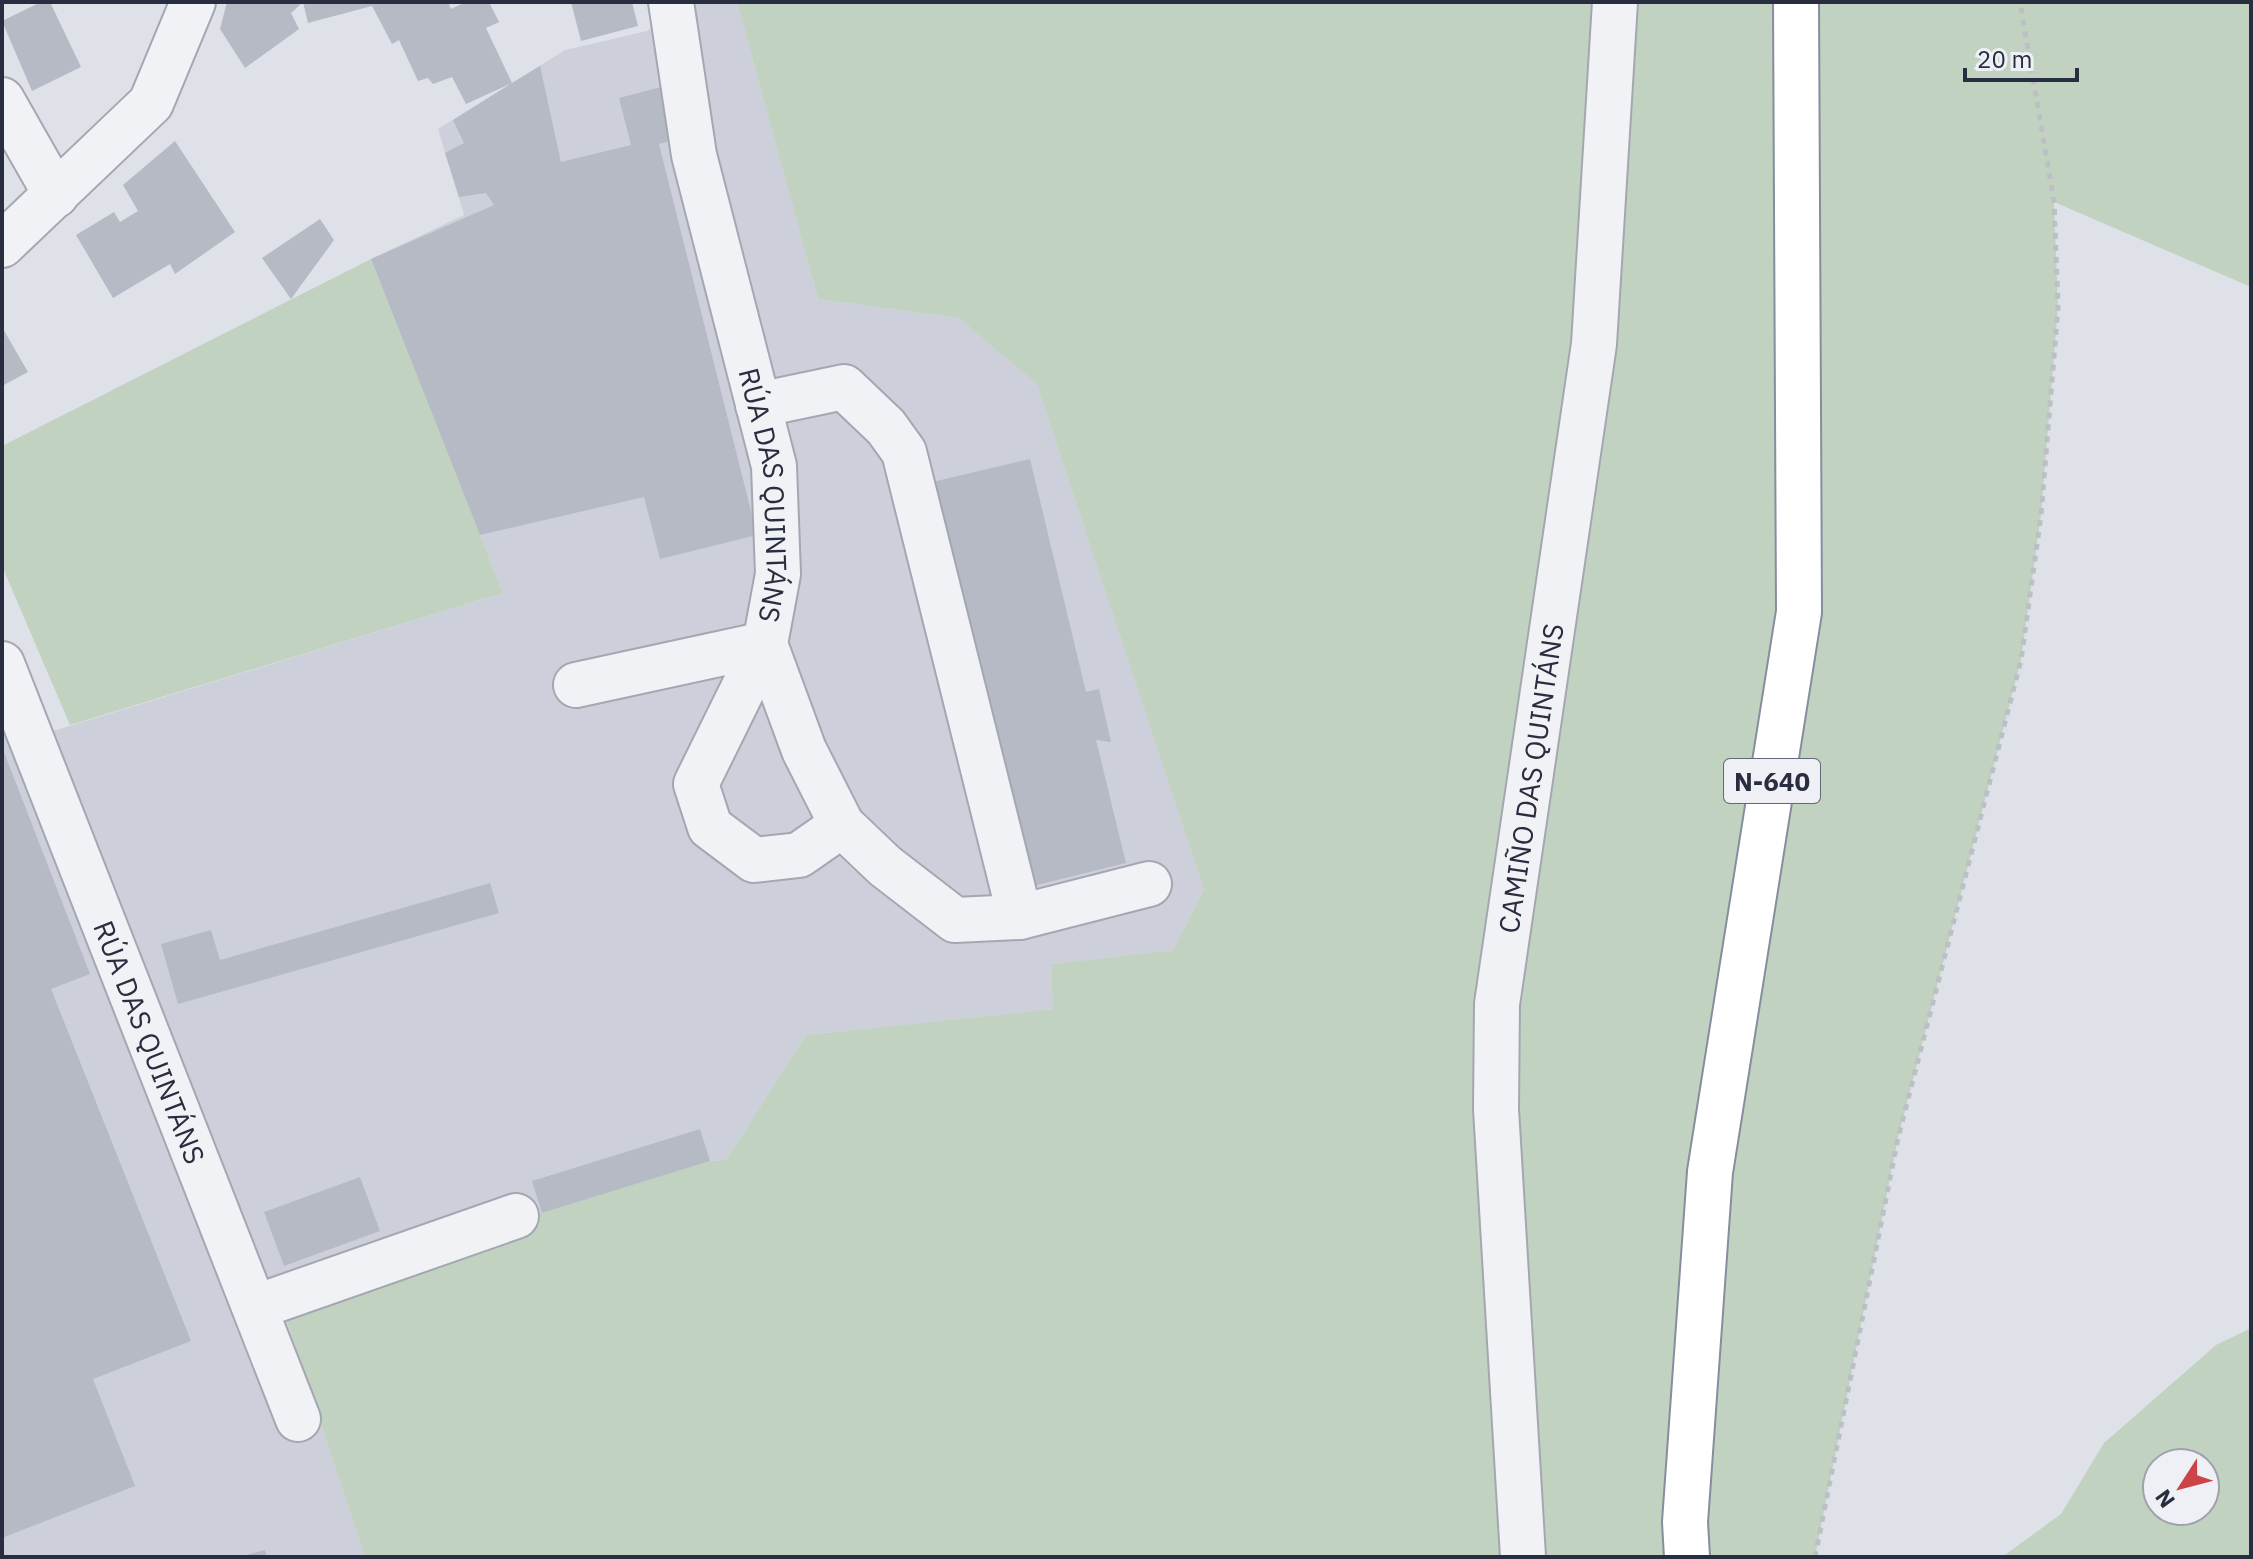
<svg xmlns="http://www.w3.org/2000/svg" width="2253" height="1559" viewBox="0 0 2253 1559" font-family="'IBM Plex Sans',sans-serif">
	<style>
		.built { fill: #cdd0da }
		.green { fill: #c2d2c0; fill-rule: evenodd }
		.building { fill: #b6bac5 }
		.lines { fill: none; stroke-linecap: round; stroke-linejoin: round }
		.minor-casing { stroke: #a4a7b2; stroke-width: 48 }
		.highway-casing { stroke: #868d9f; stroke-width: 48 }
		.path { stroke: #bdbfc6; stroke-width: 5; stroke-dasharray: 6 6; stroke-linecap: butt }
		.minor { stroke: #f1f2f6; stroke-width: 44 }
		.highway { stroke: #fff; stroke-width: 44 }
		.labels { text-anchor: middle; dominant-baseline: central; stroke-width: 6; stroke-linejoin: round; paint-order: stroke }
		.shield { fill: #eef0f6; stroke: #636876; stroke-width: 2 }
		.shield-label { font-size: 26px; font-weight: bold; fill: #282d3f }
		.street-label { font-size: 28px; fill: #282d3f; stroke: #eef0f6 }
	</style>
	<rect width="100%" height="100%" fill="#dfe1e8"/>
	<path class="built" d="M686,2H737L818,299L959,318L1037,383L1204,890L1173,950L1051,964L1054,1009L806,1035L726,1160L710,1161L542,1213L516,1216L280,1301L365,1557H2V714L14,743L503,593L371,259L464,215L438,129L565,50L647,31Z"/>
	<g class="green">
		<path d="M737,2H2251V287L2054,202L2058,307L2041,515L2021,660L1898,1138L1815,1557H365L280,1301L516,1216L542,1213L710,1161L726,1160L806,1035L1053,1009L1051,964L1173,950L1204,890L1037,384L959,318L818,299Z"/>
		<path d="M371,259L503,593L70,725L2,566V446Z"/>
		<path d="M2251,1328V1557H2002L2061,1514L2104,1443L2216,1345ZM2205,1463V1511H2157V1463Z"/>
	</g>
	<g class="building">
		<path d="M41,2H50L81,67L32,91L2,21Z"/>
		<path d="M227,2H448L451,9L466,2H489L499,22L486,28L512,83L540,66L561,162L631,145L619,98L665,86L678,139L659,144L757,535L660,559L644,497L480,535L371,259L494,205L486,193L459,197L445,153L464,143L453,120L512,83L466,104L452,77L433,84L428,78L418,81L399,40L392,44L372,6L308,23L303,2L291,13L299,29L245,68L220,29Z"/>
		<path d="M571,2H632L638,26L581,41Z"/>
		<path d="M175,141L235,232L175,274L170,264L113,298L76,235L114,212L120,222L138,211L123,185Z"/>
		<path d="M320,219L334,240L291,299L262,258Z"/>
		<path d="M2,327L28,372L2,386Z"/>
		<path d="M1030,459L1086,692L1099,689L1111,742L1096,740L1126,863L1021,889L924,484Z"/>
		<path d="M2,747L90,974L51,989L191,1341L93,1379L135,1486L2,1538Z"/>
		<path d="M490,883L499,913L178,1004L161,944L211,930L220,960Z"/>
		<path d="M700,1129L710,1161L542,1213L532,1181Z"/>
		<path d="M360,1177L380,1231L284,1266L264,1212Z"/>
		<path d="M265,1550L267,1557H243V1556Z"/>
	</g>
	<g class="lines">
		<g class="minor-casing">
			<g id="minor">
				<path id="s1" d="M671,2L694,155L774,466L778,574L765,644L804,750L842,825L885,866L955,920L1020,917L1149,884"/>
				<path d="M2,100L56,195"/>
				<path d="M2,245L151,103L193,2"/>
				<path d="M758,405L844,387L886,427L904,452L1020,917"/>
				<path id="s2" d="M2,664L298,1419"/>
				<path d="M576,685L765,644L696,784L710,827L754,860L799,855L842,825"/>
				<path d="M256,1307L516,1216"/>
				<path id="s3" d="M1523,1557L1496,1109L1497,1004L1594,344L1615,2"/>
			</g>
		</g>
		<g class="highway-casing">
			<path id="highway" d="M1687,1557L1685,1522L1710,1172L1799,612L1796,2"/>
		</g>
		<path class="path" d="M1815,1557L1898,1138L2021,660L2041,515L2058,307L2054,201L2020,2"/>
		<use href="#minor" class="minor"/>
		<use href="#highway" class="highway"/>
	</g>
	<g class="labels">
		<rect class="shield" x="1724" y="759" width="96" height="44" rx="6"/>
		<g class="shield-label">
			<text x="1772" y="781">N-640</text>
		</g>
		<g class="street-label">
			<text stroke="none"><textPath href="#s1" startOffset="504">RÚA DAS QUINTÁNS</textPath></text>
			<text stroke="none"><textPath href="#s3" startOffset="782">CAMIÑO DAS QUINTÁNS</textPath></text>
			<text stroke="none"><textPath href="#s2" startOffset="406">RÚA DAS QUINTÁNS</textPath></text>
		</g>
	</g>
	<rect width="2253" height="1559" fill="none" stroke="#282d3f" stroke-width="8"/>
	<g transform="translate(2181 1487) rotate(234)"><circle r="38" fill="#eef0f6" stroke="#9fa2ad" stroke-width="2"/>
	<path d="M0-6L14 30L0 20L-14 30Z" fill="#cd4347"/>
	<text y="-12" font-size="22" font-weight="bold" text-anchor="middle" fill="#282d3f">N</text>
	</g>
	<path d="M1965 68v12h112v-12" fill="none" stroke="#282d3f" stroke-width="4"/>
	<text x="1977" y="68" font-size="24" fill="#282d3f" stroke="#eef0f6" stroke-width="6" paint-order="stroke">20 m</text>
</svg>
